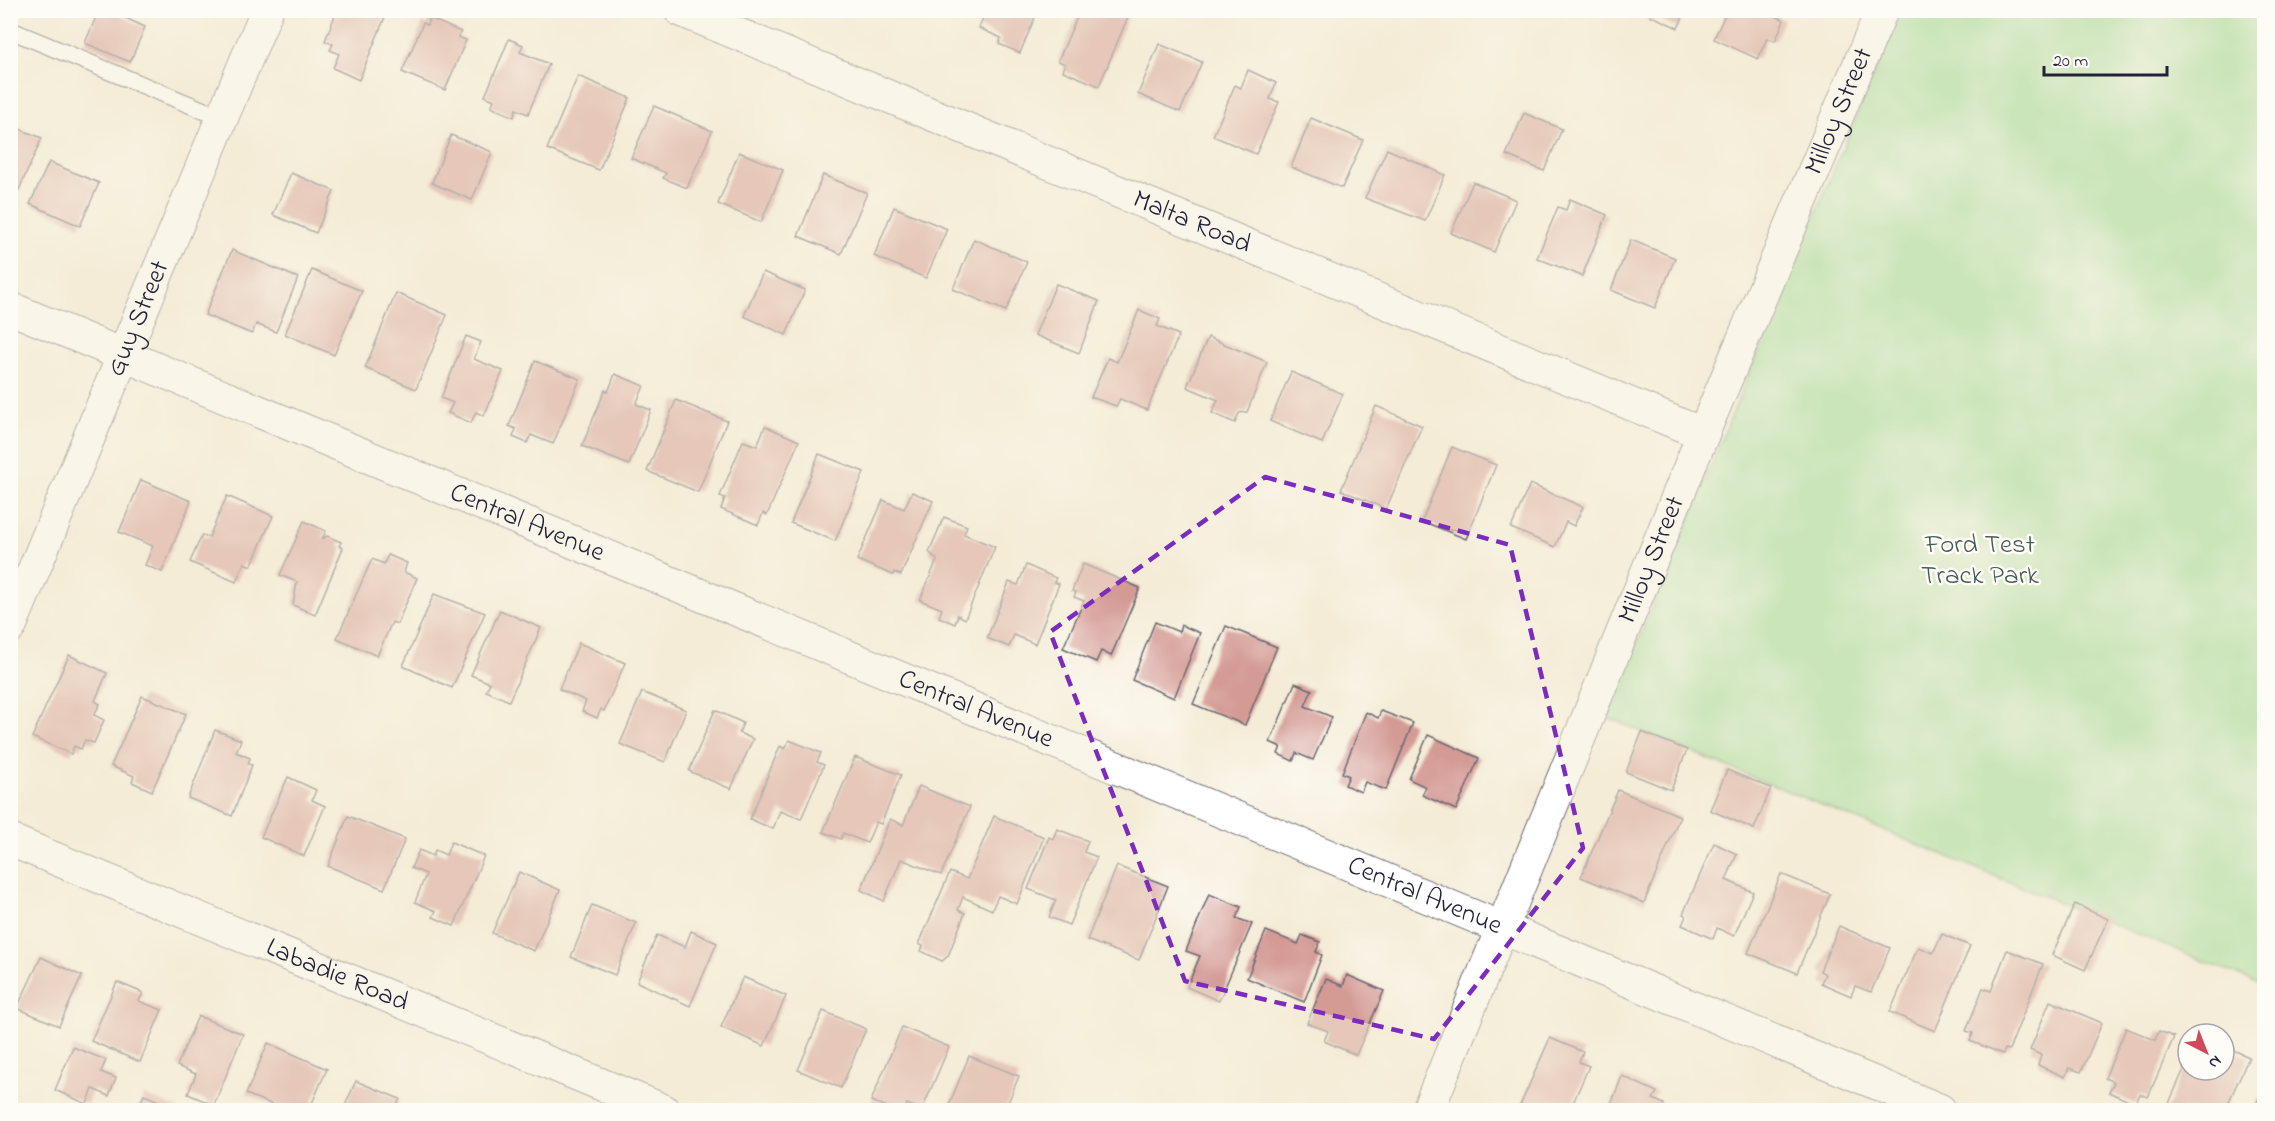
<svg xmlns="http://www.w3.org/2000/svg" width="2275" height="1121" viewBox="0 0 2275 1121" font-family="'Indie Flower',sans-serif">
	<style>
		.green { fill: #98dc95; stroke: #5d7f68; stroke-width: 1.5 }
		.building { fill: #d49a94 }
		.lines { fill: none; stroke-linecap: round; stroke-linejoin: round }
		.service-casing { stroke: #6c6972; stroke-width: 19 }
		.minor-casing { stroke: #6c6972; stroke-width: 34 }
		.service { stroke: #fff; stroke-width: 16 }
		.minor { stroke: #fff; stroke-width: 32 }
		.marked { fill: none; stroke: #7b2cbf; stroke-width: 4.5; stroke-dasharray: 12 8; stroke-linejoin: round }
		.labels { text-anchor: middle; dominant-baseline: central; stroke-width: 5; stroke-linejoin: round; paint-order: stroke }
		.street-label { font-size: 27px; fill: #22223b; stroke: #fdfcf7 }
		.park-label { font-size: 27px; fill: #455a56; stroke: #fdfcf7 }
	</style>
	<rect width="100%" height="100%" fill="#fdfcf7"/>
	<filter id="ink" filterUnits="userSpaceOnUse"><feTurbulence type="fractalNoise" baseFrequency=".0167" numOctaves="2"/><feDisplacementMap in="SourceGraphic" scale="12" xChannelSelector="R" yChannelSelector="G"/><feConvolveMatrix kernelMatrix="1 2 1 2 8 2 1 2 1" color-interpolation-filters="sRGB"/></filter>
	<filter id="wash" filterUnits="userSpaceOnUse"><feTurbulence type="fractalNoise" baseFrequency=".008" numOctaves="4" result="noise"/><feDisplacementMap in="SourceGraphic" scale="24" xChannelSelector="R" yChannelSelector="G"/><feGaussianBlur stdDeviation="1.35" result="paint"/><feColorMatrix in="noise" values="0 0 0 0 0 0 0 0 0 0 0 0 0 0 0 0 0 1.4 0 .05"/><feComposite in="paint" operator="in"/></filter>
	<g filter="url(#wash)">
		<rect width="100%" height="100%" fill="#f4ecd7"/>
		<path class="green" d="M1900,11H2264V986L1606,717Z"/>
		<g id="blocks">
			<g class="building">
				<path d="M99,10H108L145,27L130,62L85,43Z"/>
				<path d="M337,10H388L359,80L333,68L339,54L330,50L333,44L325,41Z"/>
				<path d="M986,10H1038L1020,53L999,44L1001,38L979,28Z"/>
				<path d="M1080,10H1126L1130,12L1099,86L1063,71L1065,64L1058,61Z"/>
				<path d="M1639,10H1686L1678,28Z"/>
				<path d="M1727,10H1772L1777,13L1776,16L1784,20L1775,41L1767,38L1758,59L1714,39Z"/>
				<path d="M429,18L461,32L458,37L466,40L445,90L402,72L423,23L427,25Z"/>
				<path d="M509,39L523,45L520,52L549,64L528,114L516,109L514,117L491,107L494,100L485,96Z"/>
				<path d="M1159,44L1202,62L1180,112L1138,94Z"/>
				<path d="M1248,70L1276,83L1270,99L1279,102L1256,154L1213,136L1235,85L1241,88Z"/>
				<path d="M578,76L630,98L599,170L547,149Z"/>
				<path d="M654,106L712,131L687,188L663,178L666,173L631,158Z"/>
				<path d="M1524,113L1562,129L1544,171L1506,155Z"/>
				<path d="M1311,118L1363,140L1342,188L1291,167Z"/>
				<path d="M17,128L42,138L10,210V142Z"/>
				<path d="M451,135L492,152L472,200L432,183Z"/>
				<path d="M1387,149L1445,175L1425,221L1365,198Z"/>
				<path d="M739,152L783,170L761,222L718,204Z"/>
				<path d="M49,162L99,183L80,226L30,204Z"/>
				<path d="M291,173L334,191L316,233L273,215Z"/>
				<path d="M823,175L867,193L841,254L798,236Z"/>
				<path d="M1473,182L1516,200L1494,252L1451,233Z"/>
				<path d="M1570,199L1607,215L1582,276L1537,258L1558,207L1566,210Z"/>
				<path d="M894,207L947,229L926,278L874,256Z"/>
				<path d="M974,239L1027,262L1006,311L953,289Z"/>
				<path d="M1631,240L1675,258L1655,308L1611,290Z"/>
				<path d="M232,250L298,278L276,332L256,324L252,334L205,315Z"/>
				<path d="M312,270L362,291L334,355L285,334Z"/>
				<path d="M763,272L805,290L786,335L744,316Z"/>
				<path d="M1056,284L1099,301L1079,353L1035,335Z"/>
				<path d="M396,293L447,315L416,389L365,368Z"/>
				<path d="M1139,310L1160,319L1157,326L1179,335L1147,410L1120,399L1116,406L1091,397L1108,358L1117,362Z"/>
				<path d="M466,336L481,342L474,359L503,371L484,416L476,412L471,423L448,413L453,403L441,398Z"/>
				<path d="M1208,337L1267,362L1247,412L1239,413L1235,423L1212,413L1218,400L1187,387Z"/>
				<path d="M535,361L580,379L553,444L531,435L527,443L513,437L516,429L509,426Z"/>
				<path d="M1291,372L1343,394L1322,443L1270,421Z"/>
				<path d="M615,374L644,386L636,404L651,410L629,465L582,446L605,390L608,392Z"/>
				<path d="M676,400L727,421L698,492L647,471Z"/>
				<path d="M1376,406L1422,426L1386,509L1341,490Z"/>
				<path d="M765,426L799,441L767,515L763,513L758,525L721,509L725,498L720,496L743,441L757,446Z"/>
				<path d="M1452,447L1496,465L1466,539L1422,521Z"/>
				<path d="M819,454L864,472L835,541L791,523Z"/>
				<path d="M141,480L191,501L162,572L145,565L153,546L119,532Z"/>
				<path d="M1530,484L1583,507L1574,526L1566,522L1555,547L1511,528Z"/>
				<path d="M912,492L933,501L901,575L894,572L893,575L857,560L883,500L904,509Z"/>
				<path d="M227,496L273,516L251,566L244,563L236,582L190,562L202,535L209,537Z"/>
				<path d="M944,517L967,526L964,534L995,547L965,619L958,615L955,624L939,617L942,609L920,600L937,560L929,552Z"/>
				<path d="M304,521L326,531L322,539L327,536L341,542L339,546L343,548L315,615L293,605L297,582L280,575Z"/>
				<path d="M388,555L407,563L404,572L417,578L397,624L392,622L377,656L337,638L372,559L384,564Z"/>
				<path d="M1083,564L1140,588L1111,656L1101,651L1096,662L1063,648L1084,601L1074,597L1076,592L1072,591Z"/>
				<path d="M1026,565L1056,578L1054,582L1059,584L1035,644L1014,635L1009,647L987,638L1009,582L1018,585Z"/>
				<path d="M434,594L485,613L452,688L403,666Z"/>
				<path d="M500,610L541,628L509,701L486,691L490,683L471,675Z"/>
				<path d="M1155,622L1179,632L1181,625L1200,633L1174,698L1132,680Z"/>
				<path d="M1226,626L1277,647L1245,725L1193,704Z"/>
				<path d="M579,643L625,663L604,711L601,709L597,718L582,711L586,701L559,689Z"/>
				<path d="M69,655L107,673L95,701L100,704L94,715L104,720L94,743L85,740L81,749L74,746L71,754L32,737Z"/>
				<path d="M1295,683L1312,690L1305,706L1332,717L1313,760L1296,753L1293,761L1278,754L1281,747L1270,742Z"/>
				<path d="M642,692L686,710L665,762L620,744Z"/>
				<path d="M142,696L186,714L152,791L132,782L134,776L111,766Z"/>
				<path d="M715,710L743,723L739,733L753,739L731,789L689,771Z"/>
				<path d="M1381,711L1413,723L1386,790L1365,782L1361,792L1345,785L1349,776L1342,773L1366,712L1378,718Z"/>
				<path d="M215,730L241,740L236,752L250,758L248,764L252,765L232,816L188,798Z"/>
				<path d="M1642,732L1687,750L1671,790L1626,772Z"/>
				<path d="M1428,735L1479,758L1456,810L1422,795L1426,787L1409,779Z"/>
				<path d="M789,740L821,753L817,762L824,765L801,819L780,811L773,829L750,819L780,746L785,749Z"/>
				<path d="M855,757L901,775L881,824L876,822L867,843L843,833L841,839L823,832Z"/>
				<path d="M1727,770L1771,788L1754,829L1710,810Z"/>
				<path d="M288,777L316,790L312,800L325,806L304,856L261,837Z"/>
				<path d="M919,786L970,807L941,875L901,859L884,901L861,890L890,819L903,825Z"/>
				<path d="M1618,790L1680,816L1644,903L1581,877Z"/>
				<path d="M348,816L405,839L384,889L328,866Z"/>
				<path d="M994,816L1044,837L1017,904L998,896L992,910L963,897L958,910L965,913L948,956L942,961L921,951L923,946L919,944L950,872L967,879Z"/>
				<path d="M1057,829L1088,841L1084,852L1097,857L1069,925L1049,917L1056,900L1028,889L1049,837L1053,839Z"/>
				<path d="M451,842L484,856L454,926L433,917L436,911L415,902L426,874L411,868L419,850L433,856L435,850L446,855Z"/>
				<path d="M1714,843L1737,854L1726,880L1753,892L1734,936L1717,928L1713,939L1682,925L1686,916L1683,914Z"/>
				<path d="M1117,866L1168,886L1139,960L1087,940Z"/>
				<path d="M519,872L560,890L534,951L492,933Z"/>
				<path d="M1781,874L1830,894L1797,973L1748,953Z"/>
				<path d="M1209,894L1241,907L1236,918L1252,924L1219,1001L1187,987L1200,956L1186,951Z"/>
				<path d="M2075,904L2108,919L2085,970L2052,955Z"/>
				<path d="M592,905L636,923L615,975L571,957Z"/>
				<path d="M1839,926L1890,948L1871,992L1855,986L1851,996L1821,983L1825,974L1820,971Z"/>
				<path d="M691,931L717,943L690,1006L637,982L657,935L685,947Z"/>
				<path d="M1266,931L1298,944L1302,935L1320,942L1316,952L1322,955L1304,1002L1247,978Z"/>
				<path d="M1942,934L1970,946L1935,1031L1890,1012L1918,947L1933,953Z"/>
				<path d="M2007,950L2043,964L2009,1050L2005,1049L2003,1054L1970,1041L1973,1033L1966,1031L1983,988L1991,991Z"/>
				<path d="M41,957L82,976L59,1026L17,1008Z"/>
				<path d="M1347,975L1384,991L1356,1055L1324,1041L1328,1031L1307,1023L1326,979L1343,986Z"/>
				<path d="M743,977L786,996L764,1046L721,1027Z"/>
				<path d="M117,982L143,993L139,1001L162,1010L140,1062L91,1041Z"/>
				<path d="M2050,1001L2102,1023L2081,1072L2069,1068L2065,1077L2038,1065L2041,1055L2030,1050Z"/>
				<path d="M823,1011L866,1029L841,1088L798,1070Z"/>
				<path d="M198,1016L243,1034L214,1105L188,1094L196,1074L177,1066Z"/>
				<path d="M902,1027L949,1047L922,1110L907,1104L905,1110H895L871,1101Z"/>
				<path d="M2126,1028L2155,1040L2159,1031L2174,1037L2148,1097L2140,1094L2135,1104L2109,1092L2114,1082L2105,1078Z"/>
				<path d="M1550,1038L1583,1052L1579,1062L1589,1066L1570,1110H1518Z"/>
				<path d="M268,1043L327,1069L309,1110H285L246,1094Z"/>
				<path d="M2224,1046L2249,1057L2225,1110H2166L2188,1060V1070H2224Z"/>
				<path d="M73,1047L106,1060L101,1072L116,1078L109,1096L93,1089L87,1104L55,1090Z"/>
				<path d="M969,1056L1019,1076L1005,1110H947Z"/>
				<path d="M1622,1076L1657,1092L1653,1099L1664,1104L1662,1110H1609Z"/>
				<path d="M356,1081L400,1099L395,1110H343Z"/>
				<path d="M2264,1085V1110H2254Z"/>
				<path d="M144,1095L182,1110H137Z"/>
			</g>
		</g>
	</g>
	<g filter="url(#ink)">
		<use href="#blocks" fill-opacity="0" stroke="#6c6972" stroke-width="1.5"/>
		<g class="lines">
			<g class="service-casing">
				<path id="service" d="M10,30L222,118"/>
			</g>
			<g class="minor-casing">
				<g id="minor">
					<path id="s1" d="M680,10L1703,434"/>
					<path id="s2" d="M10,308L1940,1110"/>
					<path id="s3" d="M10,627L267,10"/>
					<path id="s4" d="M10,840L663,1110"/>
					<path id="s5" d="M1428,1110L1703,434L1882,10"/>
				</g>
			</g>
			<use href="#service" class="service"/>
			<use href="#minor" class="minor"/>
		</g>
	</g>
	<path d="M0 0H2275V1121H0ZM1265,477L1510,545L1583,848L1434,1039L1185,981L1050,632Z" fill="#f4ecd7" fill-opacity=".55" fill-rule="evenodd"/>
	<path class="marked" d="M1265,477L1510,545L1583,848L1434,1039L1185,981L1050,632Z"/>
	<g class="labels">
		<g class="street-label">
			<text stroke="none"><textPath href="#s5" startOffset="1080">Milloy Street</textPath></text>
			<text stroke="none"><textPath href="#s1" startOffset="554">Malta Road</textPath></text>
			<text stroke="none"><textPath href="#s3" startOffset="334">Guy Street</textPath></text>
			<text stroke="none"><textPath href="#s2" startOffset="560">Central Avenue</textPath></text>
			<text stroke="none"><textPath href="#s5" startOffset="594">Milloy Street</textPath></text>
			<text stroke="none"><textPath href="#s2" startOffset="1046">Central Avenue</textPath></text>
			<text stroke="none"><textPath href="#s2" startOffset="1532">Central Avenue</textPath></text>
			<text stroke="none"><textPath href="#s4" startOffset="354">Labadie Road</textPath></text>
		</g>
		<g class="park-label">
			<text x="1980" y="545">Ford Test<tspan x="1980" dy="31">Track Park</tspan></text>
		</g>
	</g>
	<rect width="2275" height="1121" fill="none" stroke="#fdfcf7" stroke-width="36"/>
	<g transform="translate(2206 1052) rotate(138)"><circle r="28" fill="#fdfcf7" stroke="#a5a5ac" stroke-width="1.5"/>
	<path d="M0-4.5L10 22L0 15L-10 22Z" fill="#d1495b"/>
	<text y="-9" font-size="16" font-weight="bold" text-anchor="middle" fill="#22223b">N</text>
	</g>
	<path d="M2044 66v9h123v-9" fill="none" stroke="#22223b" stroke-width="3"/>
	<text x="2053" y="66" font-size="18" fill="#22223b" stroke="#fdfcf7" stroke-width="4.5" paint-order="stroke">20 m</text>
</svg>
